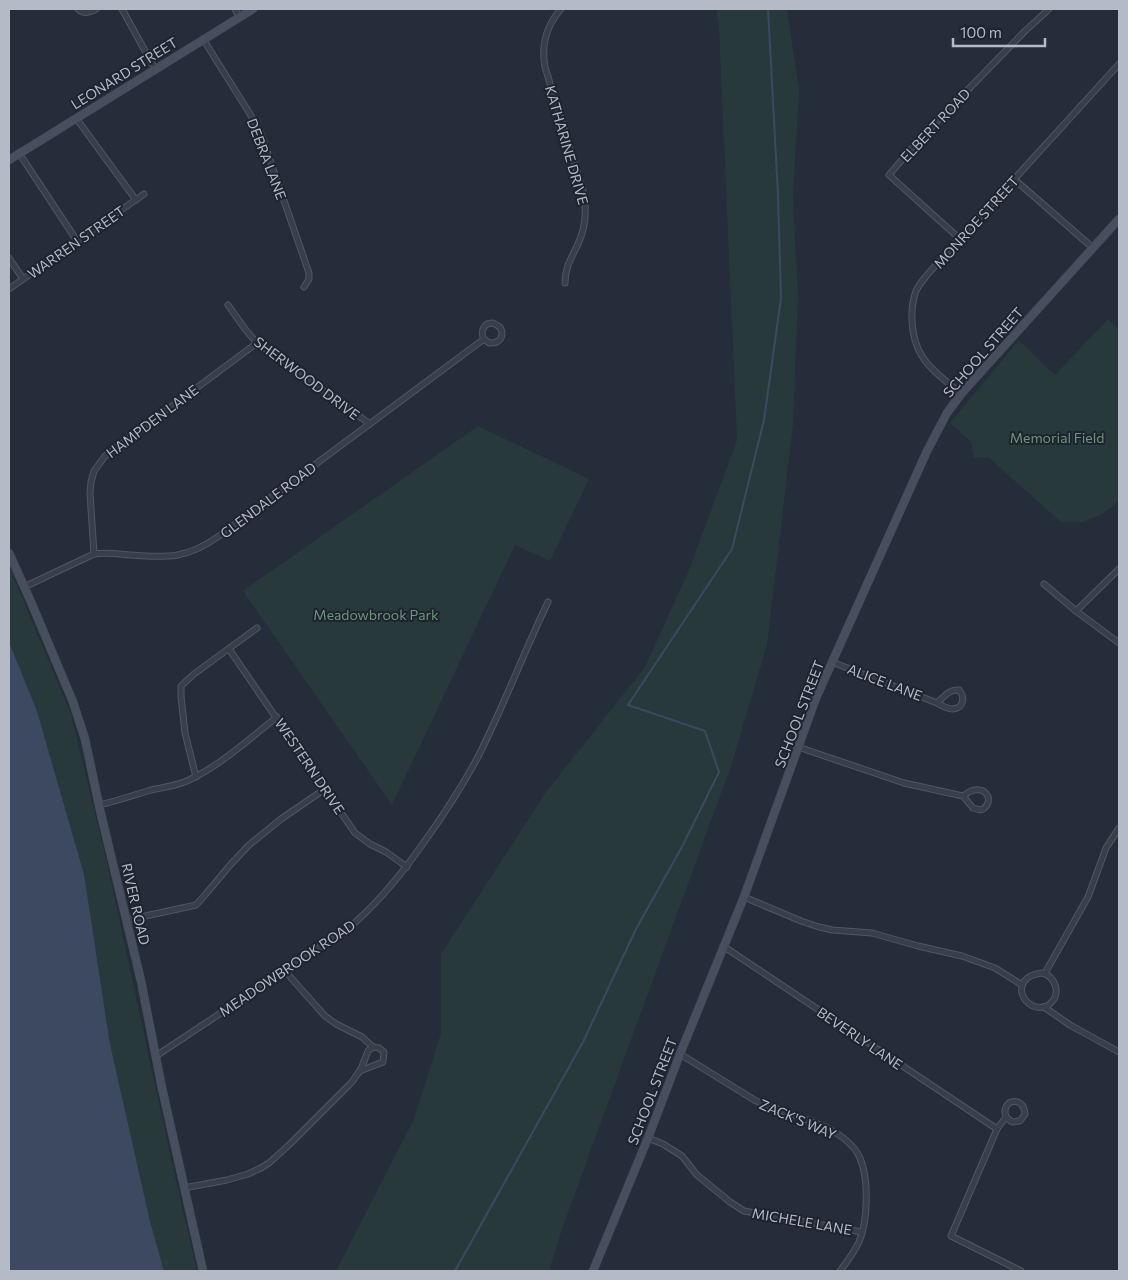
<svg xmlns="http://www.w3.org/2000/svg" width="1128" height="1280" viewBox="0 0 1128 1280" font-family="Commissioner,sans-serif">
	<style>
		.green { fill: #28393c }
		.water { fill: #3d4961 }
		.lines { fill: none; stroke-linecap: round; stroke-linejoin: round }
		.stream { stroke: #3d4961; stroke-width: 2 }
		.street-casing { stroke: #515762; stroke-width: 7 }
		.secondary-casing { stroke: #424853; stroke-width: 9 }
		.street { stroke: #393f4a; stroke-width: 5 }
		.secondary { stroke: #474e5d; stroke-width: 8 }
		.labels { text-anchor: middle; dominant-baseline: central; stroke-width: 4; stroke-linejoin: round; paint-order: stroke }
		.street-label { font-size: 14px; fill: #b4bac6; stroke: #1e242f }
		.park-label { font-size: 14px; fill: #6e947a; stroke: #1e242f }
	</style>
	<rect width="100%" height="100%" fill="#252c3a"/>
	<g class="green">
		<path d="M716,9H787L799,90L793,197L798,297L793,425L767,645L731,766L562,1229L549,1271H336L414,1119L441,1033V954L546,792L645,667L689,570L737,440L719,27Z"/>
		<path d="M1108,319L1119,330V501L1103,514L1083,522H1061L988,457L974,458L971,442L950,423L1019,340L1055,375Z"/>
		<path d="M478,426L589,479L550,561L515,545L392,805L243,591Z"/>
		<path d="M9,566L71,714L108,867L170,1154L197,1271H164L150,1221L110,1044L84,874L37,711L9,642Z"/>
	</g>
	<path class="water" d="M9,642L37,711L84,874L110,1044L150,1221L164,1271H9Z"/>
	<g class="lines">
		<path class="stream" d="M455,1271L583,1042L636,929L683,845L719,772L705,731L628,705L732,549L764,420L781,298L778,195L768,9"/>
		<g class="street-casing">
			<g id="street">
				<path d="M78,9C84,15 90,12 96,9"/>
				<path d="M122,9L155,69"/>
				<path d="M235,9L239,17"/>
				<path d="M561,9C546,26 541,45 545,67L583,191C587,209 586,228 577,246C571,259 565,267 565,283"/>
				<path d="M203,39L250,114L261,134L309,273V279L304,287"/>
				<path d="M76,118L136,200"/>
				<path d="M19,153L77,241"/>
				<path d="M1014,179L1093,248"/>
				<path d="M960,239L889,175L917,142L1024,32L1049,9"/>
				<path d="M9,258L23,279"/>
				<path d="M9,289L144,194"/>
				<path d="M228,305L245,329L257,343L370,424"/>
				<path d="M961,394C948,382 931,371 922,356C911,339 909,310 916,291C918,286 923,280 927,275L1119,64"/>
				<path d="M94,554L90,493L91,482L94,471L105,456L257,343"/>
				<path d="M1044,584L1076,611L1119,643"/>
				<path d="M24,587L94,554C106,552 118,554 130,555C167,558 187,559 219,536L484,339L489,343C500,344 505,336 500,327L493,323L487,324C482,328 481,334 484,339"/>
				<path d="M1076,611L1119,569"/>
				<path d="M229,649L355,833L370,844L386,852L407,867"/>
				<path d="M832,662L937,703C944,697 949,689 959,690C965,697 964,708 953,709C947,709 942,706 937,703"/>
				<path d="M798,747L904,783L963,796L973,808L980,810L983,809C994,801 987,788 975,790C970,790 967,794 963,796"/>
				<path d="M196,777L185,733L181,696V686L194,674L257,628"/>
				<path d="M99,805C117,801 134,795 151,790C164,787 177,786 189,780C221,765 249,739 277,717"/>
				<path d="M744,897L801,921L819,927L832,930L872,933L918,946L962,956L995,968L1022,985"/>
				<path d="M127,920L196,905L205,895L231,864L249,845L281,819L325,789"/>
				<path d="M723,946L997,1129"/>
				<path d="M1042,973C1052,975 1059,987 1055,997C1053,1001 1051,1004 1047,1006C1024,1015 1006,977 1042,973Z"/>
				<path d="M1045,973L1088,897L1106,848L1119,828"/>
				<path d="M1044,1007L1070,1025L1119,1052"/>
				<path d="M680,1054L756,1101L826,1127C839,1134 854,1144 860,1158C869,1179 868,1221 859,1242C854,1252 847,1262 840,1271"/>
				<path d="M156,1056L346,930C375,907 400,876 422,845C443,816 462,787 479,755C504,705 524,652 548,602"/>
				<path d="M360,1071L383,1062L384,1052L379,1048L373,1047"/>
				<path d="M1006,1117L1012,1122L1020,1121L1025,1114C1024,1095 1000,1099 1006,1117L997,1129L951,1236L1021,1271"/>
				<path d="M648,1138L663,1144L682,1156L697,1175L730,1202L744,1211L862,1232"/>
				<path d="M184,1188L227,1180L248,1174L261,1168L269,1163L290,1144L352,1082L361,1069L368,1051L373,1047L362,1037L336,1024L325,1016L285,971"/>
			</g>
		</g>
		<g class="secondary-casing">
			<g id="secondary">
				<path d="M9,160L253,9"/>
				<path d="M9,553L31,602L73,702L85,739L100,810L141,981L162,1088L203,1271"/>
				<path d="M593,1271L648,1138L680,1054L744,897L816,698L927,451L947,413L961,394L1119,219"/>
			</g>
		</g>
		<use href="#street" class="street"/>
		<use href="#secondary" class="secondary"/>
	</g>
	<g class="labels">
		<g class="street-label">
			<text transform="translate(124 73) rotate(-32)">LEONARD STREET</text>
			<text transform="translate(935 125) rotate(-47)">ELBERT ROAD</text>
			<text transform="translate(567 145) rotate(74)">KATHARINE DRIVE</text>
			<text transform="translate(267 159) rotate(69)">DEBRA LANE</text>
			<text transform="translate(976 222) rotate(-48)">MONROE STREET</text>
			<text transform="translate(76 242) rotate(-35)">WARREN STREET</text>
			<text transform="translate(983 352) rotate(-49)">SCHOOL STREET</text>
			<text transform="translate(307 378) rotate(37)">SHERWOOD DRIVE</text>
			<text transform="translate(152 421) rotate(-37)">HAMPDEN LANE</text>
			<text transform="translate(268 500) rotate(-37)">GLENDALE ROAD</text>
			<text transform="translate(885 682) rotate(21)">ALICE LANE</text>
			<text transform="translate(799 714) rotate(-69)">SCHOOL STREET</text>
			<text transform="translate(310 766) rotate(56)">WESTERN DRIVE</text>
			<text transform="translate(136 904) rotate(77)">RIVER ROAD</text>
			<text transform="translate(287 968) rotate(-34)">MEADOWBROOK ROAD</text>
			<text transform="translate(860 1038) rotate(34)">BEVERLY LANE</text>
			<text transform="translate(652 1091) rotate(-69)">SCHOOL STREET</text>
			<text transform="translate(798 1119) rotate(23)">ZACK'S WAY</text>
			<text transform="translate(802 1221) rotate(10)">MICHELE LANE</text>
		</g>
		<g class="park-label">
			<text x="1057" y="437">Memorial Field</text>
			<text x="376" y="614">Meadowbrook Park</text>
		</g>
	</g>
	<rect width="1128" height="1280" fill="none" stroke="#b4bac6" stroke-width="20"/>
	<path d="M953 38v8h92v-8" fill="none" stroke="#b4bac6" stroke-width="2.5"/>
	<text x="960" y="38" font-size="15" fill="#b4bac6" stroke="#1e242f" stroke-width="4" paint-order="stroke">100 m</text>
</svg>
